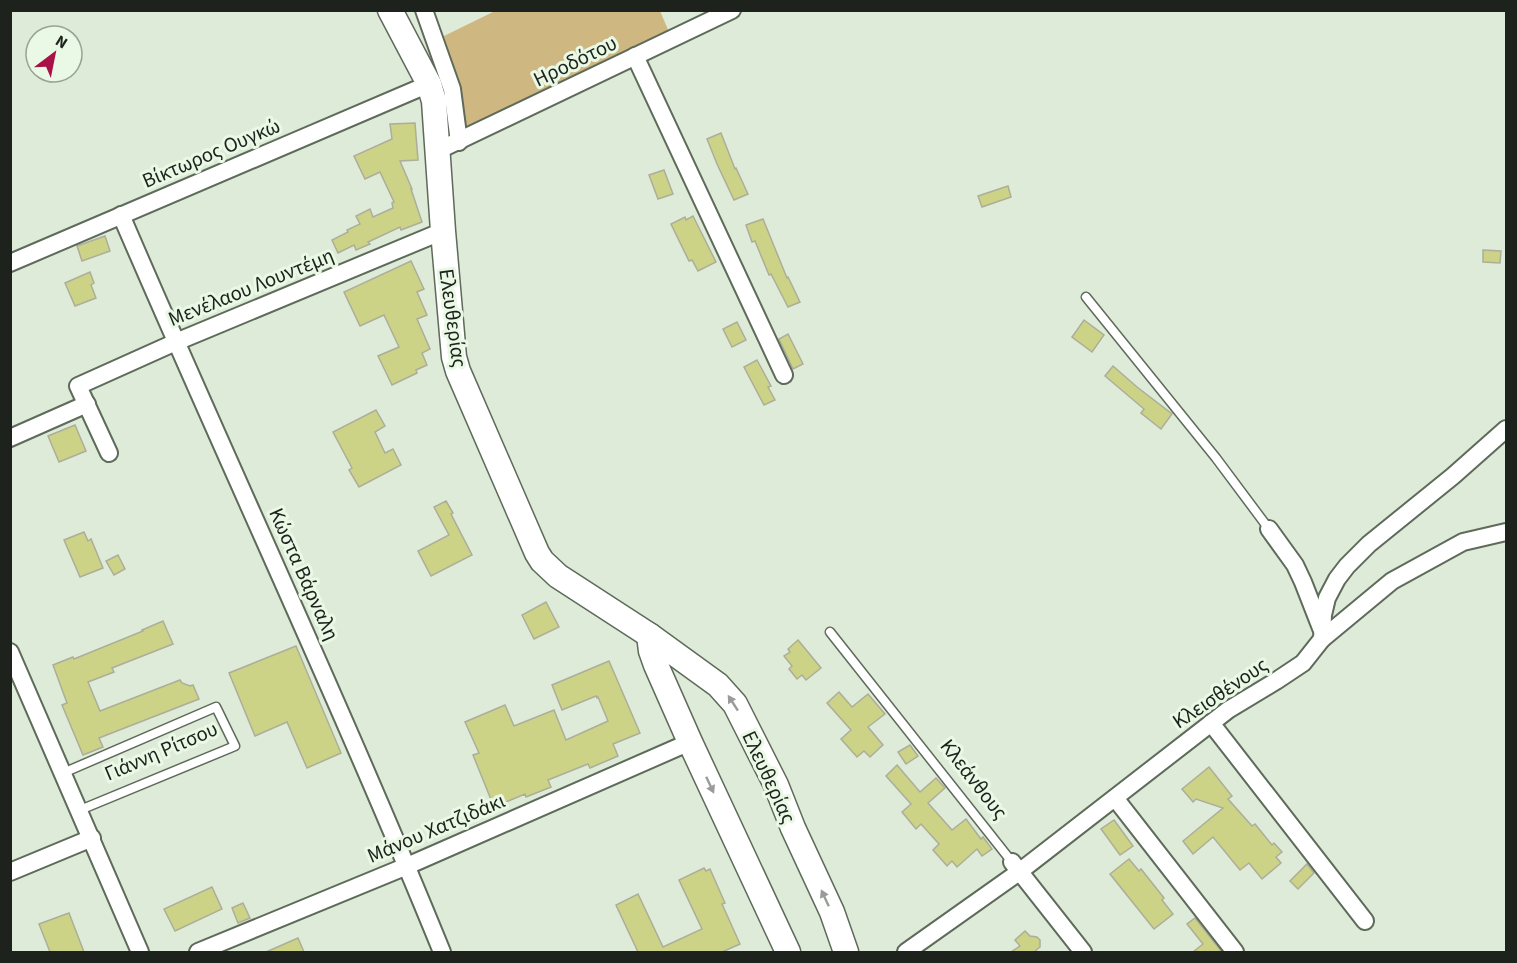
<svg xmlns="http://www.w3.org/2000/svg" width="1517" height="963" viewBox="0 0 1517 963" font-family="'Source Sans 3',sans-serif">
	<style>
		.green { fill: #cfb781 }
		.building { fill: #ccd386; stroke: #acae9a; stroke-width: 1.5 }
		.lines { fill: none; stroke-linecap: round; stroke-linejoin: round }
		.lane-casing { stroke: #5e6a5a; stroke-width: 11 }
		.street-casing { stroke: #5e6a5a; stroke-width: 20 }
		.secondary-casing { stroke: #5e6a5a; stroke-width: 27 }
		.lane { stroke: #fff; stroke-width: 8 }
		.street { stroke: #fff; stroke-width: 16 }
		.secondary { stroke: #fff; stroke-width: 24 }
		.oneway { fill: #999c99 }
		.labels { text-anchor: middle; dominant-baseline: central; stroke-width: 6; stroke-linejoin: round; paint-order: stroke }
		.street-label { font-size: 21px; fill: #1d221c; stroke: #eaf8e6 }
	</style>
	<rect width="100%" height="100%" fill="#ddebd8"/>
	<path class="green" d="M497,10L660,11L669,32L465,131L444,36Z"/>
	<g class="building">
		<path d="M415,123L418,160L400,161L412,189H411L422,222L401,230L400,227L368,242L370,244L356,250L354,245L338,253L332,240L348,232L347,230L360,224L356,216L370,209L373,217L393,208L392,203L394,202L380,172L365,179L354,156L392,139L390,124Z"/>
		<path d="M721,133L735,169L736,168L748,194L734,200L717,164L707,139Z"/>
		<path d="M664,170L673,194L658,199L649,175Z"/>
		<path d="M1008,186L1011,197L982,207L978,196Z"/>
		<path d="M693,216L716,262L698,271L692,260L689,261L671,224L685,217L686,220Z"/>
		<path d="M763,219L787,278L788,277L800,302L788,307L771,274L769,275L755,241L752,242L746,225Z"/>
		<path d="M105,236L110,251L82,261L77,246Z"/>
		<path d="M1483,250L1501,251L1500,263L1483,262Z"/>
		<path d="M411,261L424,289L417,292L427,315L417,319L430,349L422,353L427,365L416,370L417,373L392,385L378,356L399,347L384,315L360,326L344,292Z"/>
		<path d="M90,272L94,283L91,285L96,298L75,306L65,283Z"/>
		<path d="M1084,320L1104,335L1092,352L1072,337Z"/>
		<path d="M737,322L746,340L732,347L723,329Z"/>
		<path d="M788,334L803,364L793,369L779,339Z"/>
		<path d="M757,360L771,386L768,387L775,400L764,405L744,367Z"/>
		<path d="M1113,366L1137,387L1172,414L1161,429L1141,413L1144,409L1105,376Z"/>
		<path d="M376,410L385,426L375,432L385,453L393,449L401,465L359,487L349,470L352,468L333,432Z"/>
		<path d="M75,425L86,451L59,462L48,436Z"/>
		<path d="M446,501L453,513L451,514L472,555L431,576L418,551L449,535L434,507Z"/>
		<path d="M84,532L88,541L91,539L103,568L80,577L64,540Z"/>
		<path d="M118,555L125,569L114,575L106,561Z"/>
		<path d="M546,602L559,627L534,639L522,615Z"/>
		<path d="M163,621L173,644L112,668L114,672L88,682L100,711L180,680L182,683L190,686L193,685L199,699L99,738L103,747L83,755L62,705L67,703L53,665L73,657L74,659L143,631L142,630Z"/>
		<path d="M798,640L821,668L806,680L802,675L797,679L789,669L792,666L784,656L790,652L788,649Z"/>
		<path d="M296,646L341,753L307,768L287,722L255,736L229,673Z"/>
		<path d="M609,661L640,733L613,744L618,756L590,768L588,764L548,780L551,787L526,797L525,794L494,807L473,755L479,753L465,722L505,705L514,726L554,710L566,740L608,721L598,697L597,698L596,696L562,710L552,685Z"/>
		<path d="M839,692L852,707L868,694L885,714L868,727L883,745L870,757L864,751L857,757L841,739L851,730L827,703Z"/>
		<path d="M910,745L918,756L906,764L898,752Z"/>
		<path d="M897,765L920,792L936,778L945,788L928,803L952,830L966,819L981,839L983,837L992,849L982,856L977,849L957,867L952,861L947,866L933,850L939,844L921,824L916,829L902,812L911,804L886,776Z"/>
		<path d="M1209,767L1232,796L1228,799L1252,826L1255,824L1272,845L1274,843L1282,852L1276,857L1281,863L1262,879L1249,863L1240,870L1213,837L1193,854L1183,841L1223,808L1196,799L1193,802L1182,789Z"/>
		<path d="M1114,820L1133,846L1120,855L1101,829Z"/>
		<path d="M1129,859L1139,871L1141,869L1164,898L1162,900L1173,914L1154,929L1110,874Z"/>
		<path d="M1307,864L1314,873L1298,889L1290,881Z"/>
		<path d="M704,868L706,871L710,869L725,903L722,904L740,944L722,952H638L616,905L638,894L663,947L702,929L679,880Z"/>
		<path d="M212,887L222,909L175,931L164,909Z"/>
		<path d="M243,903L250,918L238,923L232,908Z"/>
		<path d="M69,913L84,952H50L39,924Z"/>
		<path d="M1195,918L1222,952H1193L1203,944L1187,924Z"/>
		<path d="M1025,931L1030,936L1037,937L1040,940V947L1034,952H1011L1020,946L1015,940Z"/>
		<path d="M298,938L304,952H266Z"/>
	</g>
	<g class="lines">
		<g class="lane-casing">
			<g id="lane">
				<path d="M1086,297L1216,458L1269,529"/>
				<path d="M830,632L1012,862"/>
				<path d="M63,773L216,707L235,746L80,810"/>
			</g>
		</g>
		<g class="street-casing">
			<g id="street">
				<path d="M424,10L452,89L459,142"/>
				<path d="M635,56L784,375"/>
				<path d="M437,151L732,10"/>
				<path d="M121,215C227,462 341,704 442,952"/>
				<path d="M10,263L429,84"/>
				<path d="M10,438L87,404"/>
				<path d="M109,453L78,386L176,342L443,231"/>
				<path d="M1269,529L1295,565L1303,582L1321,628"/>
				<path d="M1322,639L1392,581L1463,542L1506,532"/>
				<path d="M10,652L140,952"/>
				<path d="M1211,723L1365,921"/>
				<path d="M1115,798L1235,952"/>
				<path d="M1012,862L1083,952"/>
				<path d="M10,872L92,838"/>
				<path d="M198,952L407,866L690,742"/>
				<path d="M906,952L1019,872L1228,710L1276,681L1303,663L1322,639L1323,615L1327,598L1337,579L1347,566L1369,544L1453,476L1506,429"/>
			</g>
		</g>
		<g class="secondary-casing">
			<g id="secondary">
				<path d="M390,10L429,84L434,101L443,231L454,357L458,371L537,553L542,561L558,576L649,635L718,685L735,704L776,785L793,828L832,912L846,952"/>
				<path d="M649,635L651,651L656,665L690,742L788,952"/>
			</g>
		</g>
		<use href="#lane" class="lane"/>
		<use href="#street" class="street"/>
		<use href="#secondary" class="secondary"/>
	</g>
	<defs><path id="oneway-solid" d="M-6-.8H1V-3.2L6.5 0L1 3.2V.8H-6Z" transform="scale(1.5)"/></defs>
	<g class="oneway">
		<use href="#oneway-solid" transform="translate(733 703) rotate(-123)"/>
		<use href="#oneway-solid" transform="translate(710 785) rotate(65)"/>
		<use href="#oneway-solid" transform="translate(825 898) rotate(-115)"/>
	</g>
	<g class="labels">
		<g class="street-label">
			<text transform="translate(575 61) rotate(-26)">Ηροδότου</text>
			<text transform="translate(211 153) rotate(-23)">Βίκτωρος Ουγκώ</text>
			<text transform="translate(251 287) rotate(-22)">Μενέλαου Λουντέμη</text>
			<text transform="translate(453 318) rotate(82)">Ελευθερίας</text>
			<text transform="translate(304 574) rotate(66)">Κώστα Βάρναλη</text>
			<text transform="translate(1220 693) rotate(-34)">Κλεισθένους</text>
			<text transform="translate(161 751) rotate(-23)">Γιάννη Ρίτσου</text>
			<text transform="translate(769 777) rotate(65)">Ελευθερίας</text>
			<text transform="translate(974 779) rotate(52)">Κλεάνθους</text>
			<text transform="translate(436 828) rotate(-23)">Μάνου Χατζιδάκι</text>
		</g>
	</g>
	<rect width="1517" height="963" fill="none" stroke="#1d221c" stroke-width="24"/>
	<g transform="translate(54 54) rotate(32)"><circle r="28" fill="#eaf8e6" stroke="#98a295" stroke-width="1.5"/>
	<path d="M0-4.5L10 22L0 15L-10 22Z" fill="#a81246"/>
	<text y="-9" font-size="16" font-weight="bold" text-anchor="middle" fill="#1d221c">N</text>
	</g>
</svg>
